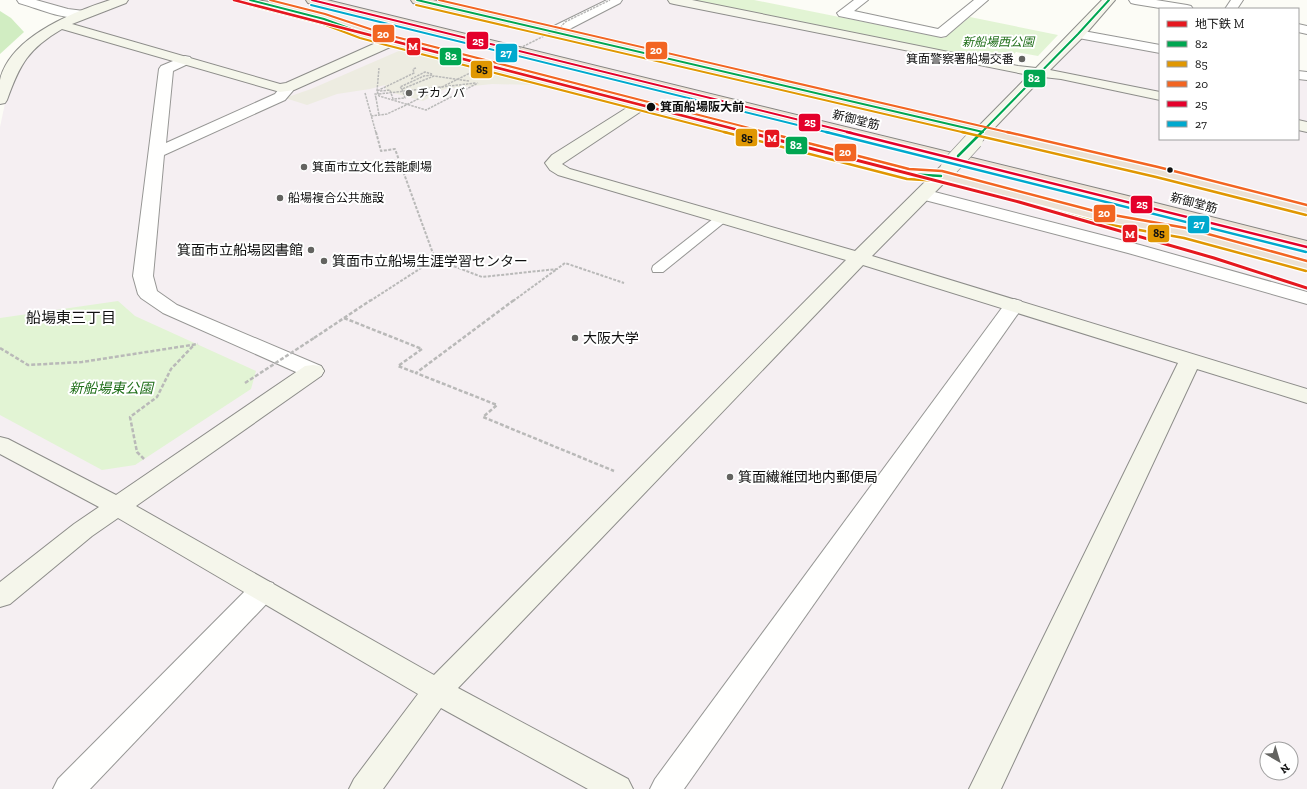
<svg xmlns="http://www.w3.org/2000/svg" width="1307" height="789" viewBox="0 0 1307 789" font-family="'Zilla Slab','Noto Sans JP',serif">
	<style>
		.industrial { fill: #f5eff2; fill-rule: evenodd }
		.green { fill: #e2f4d4 }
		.forest { fill: #d1edc2 }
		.plaza { fill: #edece1 }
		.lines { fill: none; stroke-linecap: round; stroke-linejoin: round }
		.lane-casing { stroke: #969694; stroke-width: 2 }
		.street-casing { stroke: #969694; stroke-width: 2 }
		.secondary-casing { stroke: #8d8d8a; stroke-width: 2 }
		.highway-casing { stroke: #848481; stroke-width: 2 }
		.path-far2 { stroke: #b9b9b8; stroke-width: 1.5; stroke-dasharray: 2.5 1; stroke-linecap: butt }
		.path-far1 { stroke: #b9b9b8; stroke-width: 2; stroke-dasharray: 3 1.5; stroke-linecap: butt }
		.path { stroke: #b9b9b8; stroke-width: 2.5; stroke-dasharray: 4 2; stroke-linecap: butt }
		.lane { fill: #fffffe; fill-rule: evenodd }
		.street { fill: #fffffe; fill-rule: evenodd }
		.secondary { fill: #f5f6eb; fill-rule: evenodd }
		.highway { fill: #ece2d6; fill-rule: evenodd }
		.secondary-bridge-casing { stroke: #8d8d8a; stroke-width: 19; stroke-linecap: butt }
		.path-bridge-far1 { stroke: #b9b9b8; stroke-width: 1.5; stroke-dasharray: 2.5 1; stroke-linecap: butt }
		.path-bridge { stroke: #b9b9b8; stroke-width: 2.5; stroke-dasharray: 4 2; stroke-linecap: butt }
		.secondary-bridge { stroke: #f5f6eb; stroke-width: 18 }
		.bus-1-far1-casing { stroke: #fff; stroke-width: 4 }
		.bus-1-casing { stroke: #fff; stroke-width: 5 }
		.bus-2-far1-casing { stroke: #fff; stroke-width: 4 }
		.bus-2-casing { stroke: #fff; stroke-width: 5 }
		.bus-3-far1-casing { stroke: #fff; stroke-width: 4 }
		.bus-3-casing { stroke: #fff; stroke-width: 5 }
		.bus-4-far1-casing { stroke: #fff; stroke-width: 4 }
		.bus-4-casing { stroke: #fff; stroke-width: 5 }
		.bus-5-far1-casing { stroke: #fff; stroke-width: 4 }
		.bus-5-casing { stroke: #fff; stroke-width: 5 }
		.bus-1-far1 { stroke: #00a651; stroke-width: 2 }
		.bus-1 { stroke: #00a651; stroke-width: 2.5 }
		.bus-2-far1 { stroke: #e09702; stroke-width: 2 }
		.bus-2 { stroke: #e09702; stroke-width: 2.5 }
		.bus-3-far1 { stroke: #f26522; stroke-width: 2 }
		.bus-3 { stroke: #f26522; stroke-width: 2.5 }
		.bus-4-far1 { stroke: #e4002b; stroke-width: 2 }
		.bus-4 { stroke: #e4002b; stroke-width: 2.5 }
		.bus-5-far1 { stroke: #00a9ce; stroke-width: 2 }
		.bus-5 { stroke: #00a9ce; stroke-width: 2.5 }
		.metro-1-far1-casing { stroke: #fff; stroke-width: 4.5 }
		.metro-1-casing { stroke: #fff; stroke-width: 5.5 }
		.metro-1-far1 { stroke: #e5171f; stroke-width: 2.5 }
		.metro-1 { stroke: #e5171f; stroke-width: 3 }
		.poi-dot { fill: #636360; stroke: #fff; stroke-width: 1.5 }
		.stop-dot { fill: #101010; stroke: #fff; stroke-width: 1.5 }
		.labels { text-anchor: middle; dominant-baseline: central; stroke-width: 4; stroke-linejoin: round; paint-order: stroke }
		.far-park-label { font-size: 12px; font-style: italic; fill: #206f1a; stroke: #fff }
		.far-poi-label { font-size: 12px; fill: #101010; stroke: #fff; text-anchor: start }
		.far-stop-label { font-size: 12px; font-weight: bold; fill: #101010; stroke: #fff; text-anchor: start }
		.far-street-label { font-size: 12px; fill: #101010; stroke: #fff }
		.poi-label { font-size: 14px; fill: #101010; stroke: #fff; text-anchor: start }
		.park-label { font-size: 14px; font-style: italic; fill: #206f1a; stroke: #fff }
		.neighbourhood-label { font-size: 15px; fill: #101010; stroke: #fff }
		.line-badge { stroke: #fff; stroke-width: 1.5 }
		.badge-label { font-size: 11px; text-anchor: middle; font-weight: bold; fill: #fff }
		.pale-badge-label { font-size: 11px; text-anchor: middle; font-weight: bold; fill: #111 }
	</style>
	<rect width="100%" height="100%" fill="#fcfcf6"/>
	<path class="industrial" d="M23,0H674L1039,72L1078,34L1160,49V139H1298V75L1307,76V789H0V127L12,70L22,53L79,15ZM1267,749H1291V773H1267Z"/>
	<g class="green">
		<path d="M694,0H754L944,38L970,17L1058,35L1038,56L1016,52L1005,63Z"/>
		<path d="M118,301L135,316L256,371L251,389L135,465L102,470L0,415V318Z"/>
	</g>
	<path class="forest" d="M0,11L11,18L24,32L0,54Z"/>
	<path class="plaza" d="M409,49L546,84L542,87L536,85L492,84L445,89L423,101L386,91L385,85L370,89L337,94L307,105L285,98L311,89L401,50Z"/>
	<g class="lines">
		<g class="lane-casing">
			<path id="lane" d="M722,214L726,215L728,218L726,221L663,272H653L652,269L653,266L718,215Z"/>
		</g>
		<g class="street-casing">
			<g id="street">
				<path d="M17,0H36L68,9L84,11L86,14L84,17C66,21 37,8 19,3Z"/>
				<path d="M607,0H622L620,3L558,35H548L547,32L548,29Z"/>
				<path d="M854,0H868L854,11L938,29L974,0H988L946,36L941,37L839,16L837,13Z"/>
				<path d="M1129,0H1156L1187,5L1191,6L1193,9H1166L1135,4L1131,3Z"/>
				<path d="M1231,0H1243L1237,9H1225Z"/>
				<path d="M1298,24L1307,26V34L1298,32Z"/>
				<path d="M1078,30L1160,45V53L1073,37L1072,34L1073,31Z"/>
				<path d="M185,56L190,57L192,60L190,63L173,71L166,143L275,94C281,87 284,82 294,84L296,87L285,100L164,155L153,276L157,291L177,305L321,366L324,371L321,376L313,377L305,376L163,313L141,298L138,294L133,276L159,69L161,66Z"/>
				<path d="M1298,71L1307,72V80L1298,79Z"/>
				<path d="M923,189L1140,245L1307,292V304L1128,253L917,198L915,194L917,190Z"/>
				<path d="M1014,299L1021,301L1024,305L684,789H650L655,779L1007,301Z"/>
				<path d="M263,580L273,583L276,590L273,597L90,789H53L58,779L253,583Z"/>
			</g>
		</g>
		<g class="secondary-casing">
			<g id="secondary">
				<path d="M110,0H128L126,3L72,24L280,84L286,83L387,38H397L399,41L397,44L294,90L280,92L62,29C28,49 20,64 7,100L5,103L0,104C0,97 0,87 0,80C10,37 73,12 110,0Z"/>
				<path d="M668,0H692L1018,66L1036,68L1102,0H1115L1083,37L1050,70L1160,92V100L1061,79L1043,77L980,143L974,145L968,143L966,140L968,137L1029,75L674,4L670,3Z"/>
				<path d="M641,101L646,102L648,105L646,108L562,164L570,169L855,251L944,163L950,161L956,163L958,166L947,180L872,256L1307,389V403L1197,369L1001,789H969L1178,363L863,265L458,688L628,779L633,789H588L441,708L383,789H349L354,779L418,694L118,518L92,536L10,604L0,607V582L74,524L99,507L0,454V437L8,439L116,495L305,366L313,365L321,366L324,371L321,376L136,506L434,675L846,260L558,175L550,170L545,163L552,155L636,102Z"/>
				<path d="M1298,120L1307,122V132L1298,130Z"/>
			</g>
		</g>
		<g class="highway-casing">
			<g id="highway">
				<path d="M244,0C295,0 343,24 392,37L908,169L941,171L1102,213L1185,228L1307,260V272L1183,238L1101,223L941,181L902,177L382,43L357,36L320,22L246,3Z"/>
				<path d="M306,0H327L1128,196L1307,241V252L1122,205L308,3Z"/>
				<path d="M411,0H433L1157,167L1307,205V215L1155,176L417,4L413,3Z"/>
			</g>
		</g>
		<g class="path-far2">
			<path d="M416,68L413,69L414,73L377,91L379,96L426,110L478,83"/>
			<path d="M411,79L425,72L432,74"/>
			<path d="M402,89L400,87L424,76L433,75"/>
			<path d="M377,91L379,68"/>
			<path d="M380,91L390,90L393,99L405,98L402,89L434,76L469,81"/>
			<path d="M365,93L376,133"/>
			<path d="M379,94L476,83"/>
			<path d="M376,98L379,115"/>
			<path d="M371,116L387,114L404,106"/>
		</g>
		<g class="path-far1">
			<path d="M376,132L381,151L395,149L435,259L482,277L557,269L565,263L624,283"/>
			<path d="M370,301L435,259"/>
			<path d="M513,301L557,269"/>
		</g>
		<g class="path">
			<path d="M514,300L416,373L497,405L483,417L614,471"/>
			<path d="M344,318L422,349L398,366L416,373"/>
			<path d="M314,338L371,300"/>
			<path d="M0,348L28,365L82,362L198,344"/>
			<path d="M144,459L137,452L130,417L157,397L171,369L193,346"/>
		</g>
		<use href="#lane" class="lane"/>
		<use href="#street" class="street"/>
		<use href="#secondary" class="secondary"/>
		<use href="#highway" class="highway"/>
		<g class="secondary-bridge-casing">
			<path id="secondary-bridge" d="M950,166L974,140"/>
		</g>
		<g class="path-bridge-far1">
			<path d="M376,98L375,94H379"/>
			<path d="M404,106L560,28L565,22L610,0"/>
		</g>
		<path class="path-bridge" d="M245,383L314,338"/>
		<use href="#secondary-bridge" class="secondary-bridge"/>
		<g class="bus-1-far1-casing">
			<g id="bus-1-far1">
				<path d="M250,0L324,19L362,33L387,40L748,133"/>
				<path d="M417,0L983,132"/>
				<path d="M981,133L1078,34L1109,0"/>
			</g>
		</g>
		<g class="bus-1-casing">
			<g id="bus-1">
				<path d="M744,132L908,174L941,176"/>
				<path d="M958,156L982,132"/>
			</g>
		</g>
		<g class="bus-2-far1-casing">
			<g id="bus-2-far1">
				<path d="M249,5L323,24L360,38L386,45L728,133"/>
				<path d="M416,5L966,133"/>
			</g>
		</g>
		<g class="bus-2-casing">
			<g id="bus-2">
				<path d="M724,132L907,179L940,181L1100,223L1184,238L1306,271"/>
				<path d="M962,132L1156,177L1306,215"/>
			</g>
		</g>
		<g class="bus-3-far1-casing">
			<g id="bus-3-far1">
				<path d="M270,0L325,14L388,35L769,133"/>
				<path d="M439,0L1011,133"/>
			</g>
		</g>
		<g class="bus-3-casing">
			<g id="bus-3">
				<path d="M765,132L909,169L942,171L1102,213L1186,228L1307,261"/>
				<path d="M1007,132L1158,167L1307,205"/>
			</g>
		</g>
		<g class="bus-4-far1-casing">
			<path id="bus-4-far1" d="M312,0L852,133"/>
		</g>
		<g class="bus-4-casing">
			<path id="bus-4" d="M847,132L1307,247"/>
		</g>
		<g class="bus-5-far1-casing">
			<path id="bus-5-far1" d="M311,5L830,133"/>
		</g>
		<g class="bus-5-casing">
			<path id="bus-5" d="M826,132L1306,252"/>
		</g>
		<use href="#bus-1-far1" class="bus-1-far1"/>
		<use href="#bus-1" class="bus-1"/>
		<use href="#bus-2-far1" class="bus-2-far1"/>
		<use href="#bus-2" class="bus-2"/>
		<use href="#bus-3-far1" class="bus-3-far1"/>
		<use href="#bus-3" class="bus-3"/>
		<use href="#bus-4-far1" class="bus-4-far1"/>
		<use href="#bus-4" class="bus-4"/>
		<use href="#bus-5-far1" class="bus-5-far1"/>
		<use href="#bus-5" class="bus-5"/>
		<g class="metro-1-far1-casing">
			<path id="metro-1-far1" d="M234,0L750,133"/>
		</g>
		<g class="metro-1-casing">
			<path id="metro-1" d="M747,132L1019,202L1214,258L1307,288"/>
		</g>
		<use href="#metro-1-far1" class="metro-1-far1"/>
		<use href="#metro-1" class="metro-1"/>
	</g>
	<g class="poi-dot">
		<circle cx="1022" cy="59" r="4"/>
		<circle cx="409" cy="93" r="4"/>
		<circle cx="304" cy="167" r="4"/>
		<circle cx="280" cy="198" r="4"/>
		<circle cx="311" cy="250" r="4"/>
		<circle cx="324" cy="261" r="4"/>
		<circle cx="575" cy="338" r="4"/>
		<circle cx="730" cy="477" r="4"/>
	</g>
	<g class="stop-dot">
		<circle cx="651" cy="107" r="5"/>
		<circle cx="1170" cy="170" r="3.5"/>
	</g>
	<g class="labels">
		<g class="far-park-label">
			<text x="998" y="42">新船場西公園</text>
		</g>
		<g class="far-poi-label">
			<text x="1014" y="59" text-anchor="end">箕面警察署船場交番</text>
			<text x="417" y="93">チカノバ</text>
			<text x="312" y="167">箕面市立文化芸能劇場</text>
			<text x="288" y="198">船場複合公共施設</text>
		</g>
		<g class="far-stop-label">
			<text x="660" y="107">箕面船場阪大前</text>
		</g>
		<g class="far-street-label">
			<text transform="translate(856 120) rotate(14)">新御堂筋</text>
			<text transform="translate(1194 203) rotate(15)">新御堂筋</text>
		</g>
		<g class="poi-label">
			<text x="303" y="250" text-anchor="end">箕面市立船場図書館</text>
			<text x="332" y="261">箕面市立船場生涯学習センター</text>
			<text x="583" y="338">大阪大学</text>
			<text x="738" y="477">箕面繊維団地内郵便局</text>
		</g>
		<g class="park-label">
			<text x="111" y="388">新船場東公園</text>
		</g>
		<g class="neighbourhood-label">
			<text x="71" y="318">船場東三丁目</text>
		</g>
	</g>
	<g class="line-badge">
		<rect x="372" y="24" width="23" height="19" rx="4" fill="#f26522"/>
		<rect x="466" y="31" width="23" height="19" rx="4" fill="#e4002b"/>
		<rect x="406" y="37" width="15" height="19" rx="4" fill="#e5171f"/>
		<rect x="645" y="41" width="23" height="19" rx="4" fill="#f26522"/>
		<rect x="495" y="43" width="23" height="20" rx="4" fill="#00a9ce"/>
		<rect x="439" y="47" width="23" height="19" rx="4" fill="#00a651"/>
		<rect x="470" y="60" width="23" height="19" rx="4" fill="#e09702"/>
		<rect x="1023" y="69" width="23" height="19" rx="4" fill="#00a651"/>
		<rect x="798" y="113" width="23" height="19" rx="4" fill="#e4002b"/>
		<rect x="735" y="128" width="23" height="19" rx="4" fill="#e09702"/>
		<rect x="764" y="129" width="16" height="19" rx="4" fill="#e5171f"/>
		<rect x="785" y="136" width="23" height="19" rx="4" fill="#00a651"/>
		<rect x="834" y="143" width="23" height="19" rx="4" fill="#f26522"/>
		<rect x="1130" y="195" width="23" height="19" rx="4" fill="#e4002b"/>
		<rect x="1093" y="204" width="23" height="19" rx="4" fill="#f26522"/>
		<rect x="1187" y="215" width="23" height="19" rx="4" fill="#00a9ce"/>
		<rect x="1147" y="224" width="23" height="19" rx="4" fill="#e09702"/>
		<rect x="1122" y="224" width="16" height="19" rx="4" fill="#e5171f"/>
	</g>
	<g class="badge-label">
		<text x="383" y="38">20</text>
		<text x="478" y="45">25</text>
		<text x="413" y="50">M</text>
		<text x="656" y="54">20</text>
		<text x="506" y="57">27</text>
		<text x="451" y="60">82</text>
		<text x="1034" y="82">82</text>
		<text x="810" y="126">25</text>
		<text x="772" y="142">M</text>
		<text x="796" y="149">82</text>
		<text x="845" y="156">20</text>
		<text x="1142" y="208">25</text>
		<text x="1104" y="217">20</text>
		<text x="1199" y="228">27</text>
		<text x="1130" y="238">M</text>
	</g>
	<g class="pale-badge-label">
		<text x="482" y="73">85</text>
		<text x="747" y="142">85</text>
		<text x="1159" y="237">85</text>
	</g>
	<rect x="1159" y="8" width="140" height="132" fill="#ffffff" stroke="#9f9f9f"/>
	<rect x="1167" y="21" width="20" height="6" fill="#e5171f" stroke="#9f9f9f"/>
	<text x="1195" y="28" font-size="12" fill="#101010">地下鉄 M</text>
	<rect x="1167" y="41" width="20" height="6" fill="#00a651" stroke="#9f9f9f"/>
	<text x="1195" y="48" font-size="12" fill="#101010">82</text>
	<rect x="1167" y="61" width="20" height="6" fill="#e09702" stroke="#9f9f9f"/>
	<text x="1195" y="68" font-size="12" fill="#101010">85</text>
	<rect x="1167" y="81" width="20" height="6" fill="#f26522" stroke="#9f9f9f"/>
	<text x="1195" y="88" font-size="12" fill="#101010">20</text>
	<rect x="1167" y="101" width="20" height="6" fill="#e4002b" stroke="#9f9f9f"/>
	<text x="1195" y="108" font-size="12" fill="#101010">25</text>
	<rect x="1167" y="121" width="20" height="6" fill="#00a9ce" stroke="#9f9f9f"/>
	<text x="1195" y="128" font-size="12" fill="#101010">27</text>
	<g transform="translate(1279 761) rotate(142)"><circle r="19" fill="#ffffff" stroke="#9f9f9f"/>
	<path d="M0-3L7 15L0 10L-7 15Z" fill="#636360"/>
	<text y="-6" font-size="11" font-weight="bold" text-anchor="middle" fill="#101010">N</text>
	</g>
</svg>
